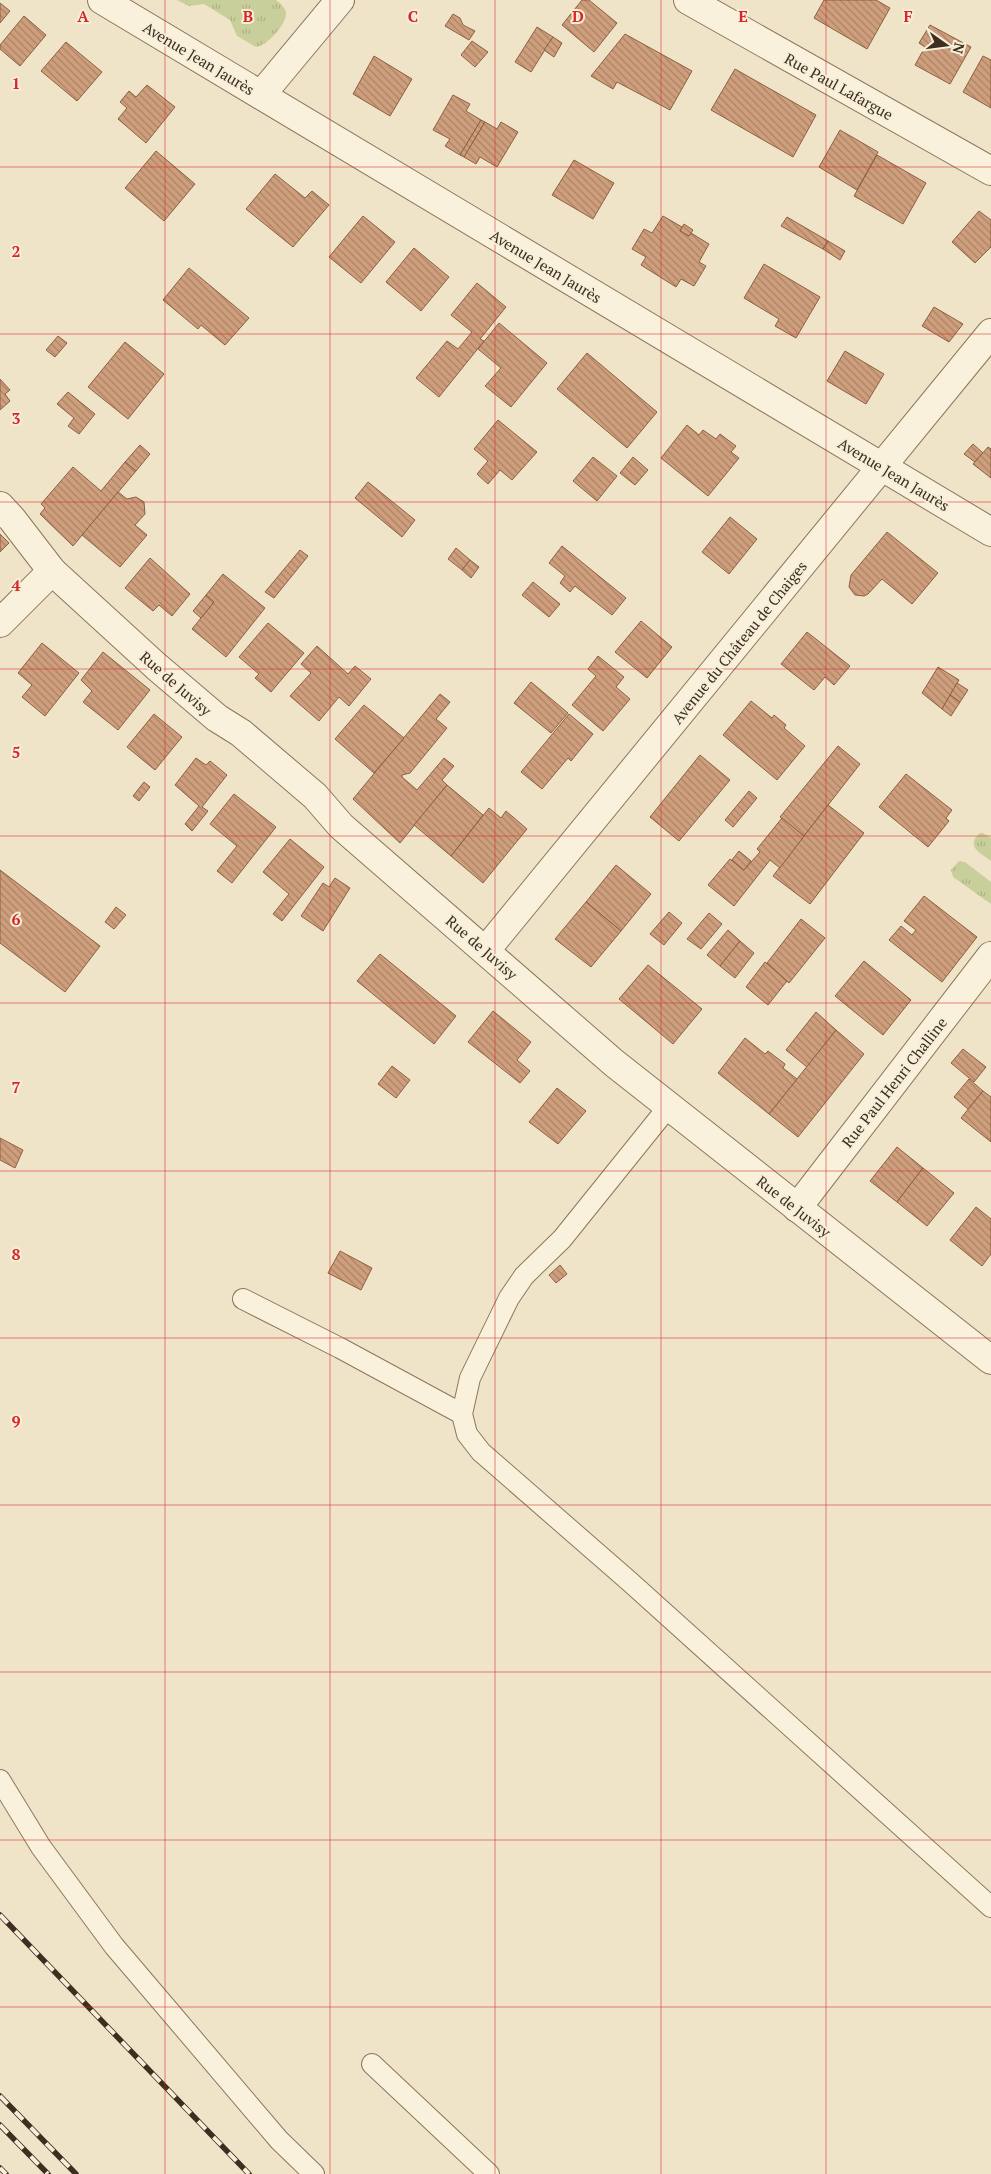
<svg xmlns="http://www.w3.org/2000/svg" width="991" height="2174" viewBox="0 0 991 2174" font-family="'PT Serif',serif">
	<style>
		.grass { fill: url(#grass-tufts) }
		.building { fill: url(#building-back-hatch); stroke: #8d5f41 }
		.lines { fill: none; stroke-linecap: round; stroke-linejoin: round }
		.lane-casing { stroke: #8d765c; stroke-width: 22 }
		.street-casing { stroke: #8d765c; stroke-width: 30 }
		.lane { stroke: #faf1dc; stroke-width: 20 }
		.street { stroke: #faf1dc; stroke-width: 28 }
		.rail-casing { stroke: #3d2e20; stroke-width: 5.5 }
		.rail { stroke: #f7eed8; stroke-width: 4; stroke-dasharray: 11; stroke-linecap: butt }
		.grid { fill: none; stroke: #d62828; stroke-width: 1; stroke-opacity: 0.55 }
		.labels { text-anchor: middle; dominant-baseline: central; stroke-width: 4; stroke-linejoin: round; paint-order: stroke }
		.street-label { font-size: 15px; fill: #3d2e20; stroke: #f7eed8 }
		.grid-label { font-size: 16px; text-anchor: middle; font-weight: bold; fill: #d62828; stroke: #f7eed8; stroke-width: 4; stroke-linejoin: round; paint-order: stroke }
	</style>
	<defs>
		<pattern id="grass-tufts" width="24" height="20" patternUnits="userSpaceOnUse" patternTransform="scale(1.25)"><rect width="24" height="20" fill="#c9cf9b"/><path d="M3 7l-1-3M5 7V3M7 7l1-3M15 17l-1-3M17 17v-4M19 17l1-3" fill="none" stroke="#aeb285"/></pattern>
		<pattern id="building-back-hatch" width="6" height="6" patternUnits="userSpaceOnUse" patternTransform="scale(1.25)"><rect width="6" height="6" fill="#cf9f7d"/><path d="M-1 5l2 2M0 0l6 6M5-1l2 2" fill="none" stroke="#a98266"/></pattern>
	</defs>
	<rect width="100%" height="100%" fill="#f0e4c8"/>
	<g class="grass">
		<path d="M177,0H276C280,3 285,7 286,13C287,24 267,46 256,47L237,36L230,20L204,4L189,6Z"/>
		<path d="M980,833H983L991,838V861C980,853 965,846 980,833Z"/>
		<path d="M959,861L965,862L991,882V904L953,877L951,870Z"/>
	</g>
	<g class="building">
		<path d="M582,0H589L617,23L594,52L562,25Z"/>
		<path d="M824,0H876L890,8L867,49L814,18Z"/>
		<path d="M0,3L10,11L0,23Z"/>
		<path d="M453,14L460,18L463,25L475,31L469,40L445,26Z"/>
		<path d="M24,16L46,35L20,66L0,49V45Z"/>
		<path d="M930,25L971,47L950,84L915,65L925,47L919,43Z"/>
		<path d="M537,27L553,37L531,72L515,62Z"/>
		<path d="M625,34L692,71L670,110L617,82L613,89L591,76Z"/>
		<path d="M553,37L562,43L554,57L544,50Z"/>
		<path d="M472,41L488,52L475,67L461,55Z"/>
		<path d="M66,42L102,72L77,101L41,71Z"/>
		<path d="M374,56L412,79L390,116L353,94Z"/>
		<path d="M983,56L991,60V108L963,92Z"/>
		<path d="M735,69L816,115L793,157L711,110Z"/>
		<path d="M147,85L175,107L146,143L118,119L127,108L120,102L129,91L136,97Z"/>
		<path d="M453,95L470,104L466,111L481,120L460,155L445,146L450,139L433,130Z"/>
		<path d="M481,120L485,122L464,157L460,155Z"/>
		<path d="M485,122L497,129L501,122L518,132L497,167L480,157L476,164L464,157Z"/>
		<path d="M840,130L878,152L857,190L819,167Z"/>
		<path d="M156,151L195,184L164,221L125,188Z"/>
		<path d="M877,155L926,183L903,224L854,196Z"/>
		<path d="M574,160L614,183L593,219L552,195Z"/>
		<path d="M275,174L305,198L312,191L329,205L293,247L246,209Z"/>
		<path d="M979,211L991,220V247L975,263L952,242Z"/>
		<path d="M363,216L395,242L361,283L329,257Z"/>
		<path d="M663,216L682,227L680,231L689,236L691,233L709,244L699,262L706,266L694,286L681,279L676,287L641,265L646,257L632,249L644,229L652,233Z"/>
		<path d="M787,217L828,241L823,249L781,226Z"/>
		<path d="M684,224L693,230L689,236L680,231Z"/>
		<path d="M828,241L845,251L840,260L823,249Z"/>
		<path d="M414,248L449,277L421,311L386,282Z"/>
		<path d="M764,264L820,297L796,338L775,326L779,319L744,298Z"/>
		<path d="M189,268L249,318L225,345L201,325L198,329L163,300Z"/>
		<path d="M477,283L506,307L480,339L484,341L439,397L416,378L447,341L458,349L472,332L451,315Z"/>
		<path d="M934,307L963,324L949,342L922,326Z"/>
		<path d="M499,323L547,363L511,407L485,386L501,368L478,349Z"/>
		<path d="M58,336L67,343L55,357L46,350Z"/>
		<path d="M125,342L164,374L128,419L88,387Z"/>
		<path d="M845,351L884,374L866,404L827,381Z"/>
		<path d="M587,353L657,412L627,448L557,389Z"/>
		<path d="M0,379L10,390L5,394L10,401L0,410Z"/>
		<path d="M68,392L95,414L79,434L68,426L74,418L57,404Z"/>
		<path d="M498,420L537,452L512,480L500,470L488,484L477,474L488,461L474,449Z"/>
		<path d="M687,425L699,435L703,430L716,439L720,434L736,446L731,452L739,458L708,496L661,458Z"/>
		<path d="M973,444L983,453L975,462L964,454Z"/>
		<path d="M140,445L150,454L136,471L125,462Z"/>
		<path d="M988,447L991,449V478L973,464Z"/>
		<path d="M593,457L617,476L597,501L573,481Z"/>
		<path d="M633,457L648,470L635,485L620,473Z"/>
		<path d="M125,462L136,471L73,546L40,514L45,508L41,504L73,467L101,491Z"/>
		<path d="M368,482L415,520L402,537L355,498Z"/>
		<path d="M118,492L127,499L136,497L144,502L145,514L135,525L147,535L120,567L82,535Z"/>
		<path d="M730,517L757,539L729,574L702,552Z"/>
		<path d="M887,532L938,573L912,604L882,579L868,594L864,596L855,595L849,587L851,575Z"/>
		<path d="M0,534L9,543L0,552Z"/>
		<path d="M562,546L626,598L612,615L575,586L570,592L560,583L565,576L549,563Z"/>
		<path d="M456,548L470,560L462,570L448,559Z"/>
		<path d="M300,550L308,556L274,598L265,592Z"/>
		<path d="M150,558L190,594L172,616L159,605L153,611L125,588Z"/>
		<path d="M470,560L479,567L471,578L462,570Z"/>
		<path d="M223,574L265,608L226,657L192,629L214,602L206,595Z"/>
		<path d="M533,582L560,604L549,617L522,595Z"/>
		<path d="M206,595L214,602L201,618L193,611Z"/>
		<path d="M641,621L672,647L647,678L615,652Z"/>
		<path d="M268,623L304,653L271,692L255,678L259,674L239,657Z"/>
		<path d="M807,632L850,666L834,685L825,677L814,690L781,664Z"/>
		<path d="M42,643L79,673L45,716L22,697L32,685L18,673Z"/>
		<path d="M317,646L348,674L355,666L371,679L349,706L339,697L319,721L290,696L311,673L301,664Z"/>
		<path d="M103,652L150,690L118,730L83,702L92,691L81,680Z"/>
		<path d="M598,656L624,677L616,687L630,699L603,731L572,705L596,676L588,669Z"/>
		<path d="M938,667L959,680L942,709L922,693Z"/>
		<path d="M531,682L568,713L551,733L514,703Z"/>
		<path d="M957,683L968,690L960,702L950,695Z"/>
		<path d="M440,694L450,702L436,719L447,728L410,773L402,775V777L417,790L444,758L454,766L442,780L447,785L400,843L353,799Z"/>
		<path d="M950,695L960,702L951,716L942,709Z"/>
		<path d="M751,701L772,718L774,715L786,725L784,728L805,746L777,780L723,735Z"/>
		<path d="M364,705L404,738L374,773L335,739Z"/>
		<path d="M154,714L182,737L155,770L127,747Z"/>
		<path d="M569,714L593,734L571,761L568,758L542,789L521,772Z"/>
		<path d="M838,746L860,764L804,836L780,817Z"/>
		<path d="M700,755L730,780L679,841L650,817Z"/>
		<path d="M196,758L206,765L210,761L227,775L202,807L208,811L192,831L185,824L199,806L175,785Z"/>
		<path d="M906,774L952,810L946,818L949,821L928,847L879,807Z"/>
		<path d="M144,782L150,787L139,801L133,796Z"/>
		<path d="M447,785L483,815L451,856L414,825Z"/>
		<path d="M749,791L757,798L733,827L725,820Z"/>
		<path d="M234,794L276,827L232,883L217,871L237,846L210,824Z"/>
		<path d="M828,805L864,833L810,904L773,876Z"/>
		<path d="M489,808L501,818L506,811L527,829L483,883L451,856Z"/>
		<path d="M782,818L804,836L780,868L770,860L734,906L708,885L730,859L744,870L760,852L757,849Z"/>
		<path d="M290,839L324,867L282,921L273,914L289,894L263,872Z"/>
		<path d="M739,851L751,861L744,870L732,860Z"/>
		<path d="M616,865L651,894L621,931L586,902Z"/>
		<path d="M0,870L100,946L65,992L0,943Z"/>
		<path d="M335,878L350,888L323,931L301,916L323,883L329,887Z"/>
		<path d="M924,896L977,937L942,982L889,940L901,926L912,935L916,930L904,921Z"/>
		<path d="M586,902L621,931L591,967L555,939Z"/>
		<path d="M116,907L126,915L114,929L105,922Z"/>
		<path d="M669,912L682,923L664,945L650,934Z"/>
		<path d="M709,913L722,924L701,949L687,939Z"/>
		<path d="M801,919L825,938L789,983L767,963Z"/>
		<path d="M728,930L740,941L720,966L707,955Z"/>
		<path d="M740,941L754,953L735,978L720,966Z"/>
		<path d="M380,954L456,1016L434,1044L357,981Z"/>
		<path d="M864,961L911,1000L883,1035L835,996Z"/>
		<path d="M765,962L787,981L768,1005L746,987Z"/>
		<path d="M648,965L702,1009L673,1044L619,999Z"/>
		<path d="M493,1011L531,1042L517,1060L530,1071L520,1083L468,1042Z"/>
		<path d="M816,1012L836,1030L807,1067L786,1050Z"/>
		<path d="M836,1030L864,1054L798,1137L769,1114Z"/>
		<path d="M745,1038L765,1054L768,1051L785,1064L783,1068L797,1079L769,1114L718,1073Z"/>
		<path d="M963,1049L986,1067L974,1082L951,1063Z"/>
		<path d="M392,1066L410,1080L396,1098L378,1084Z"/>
		<path d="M969,1079L983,1091L968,1109L954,1097Z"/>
		<path d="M557,1088L586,1111L558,1144L529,1122Z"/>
		<path d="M983,1091L991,1097V1142L961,1118Z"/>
		<path d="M0,1138L23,1150L15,1168L0,1160Z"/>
		<path d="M897,1147L923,1168L897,1202L870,1181Z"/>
		<path d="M923,1168L954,1193L927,1226L897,1202Z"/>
		<path d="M976,1207L991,1219V1254L982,1266L950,1240Z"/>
		<path d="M340,1251L372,1268L361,1290L328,1273Z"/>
		<path d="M560,1265L567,1274L556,1283L549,1275Z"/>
	</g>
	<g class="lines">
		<g class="lane-casing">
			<g id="lane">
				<path d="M669,1106L562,1239L524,1276L509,1298L470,1378L462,1414L467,1434L481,1452L629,1581L991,1907"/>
				<path d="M243,1299L340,1348L462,1414"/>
				<path d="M0,1780L41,1847L114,1946L279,2140L314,2174"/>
				<path d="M372,2064L489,2174"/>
			</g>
		</g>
		<g class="street-casing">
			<g id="street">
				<path d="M102,0L991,532"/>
				<path d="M688,0L991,171"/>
				<path d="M261,95L340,0"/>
				<path d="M0,506L12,519L52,571L157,667L217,718L241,733L315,796L341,826L614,1063L991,1360"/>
				<path d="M0,623L52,571"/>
				<path d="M486,950L991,333"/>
				<path d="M797,1208L991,956"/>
			</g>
		</g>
		<use href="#lane" class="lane"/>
		<use href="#street" class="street"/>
		<g class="rail-casing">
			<g id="rail">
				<path d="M0,1915L249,2174"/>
				<path d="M0,2096L76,2174"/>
				<path d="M0,2125L48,2174"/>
				<path d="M0,2168L6,2174"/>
			</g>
		</g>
		<use href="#rail" class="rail"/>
	</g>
	<path class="grid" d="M165,0V2174M330,0V2174M495,0V2174M661,0V2174M826,0V2174M0,167H991M0,334H991M0,502H991M0,669H991M0,836H991M0,1003H991M0,1171H991M0,1338H991M0,1505H991M0,1672H991M0,1840H991M0,2007H991"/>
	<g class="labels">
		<g class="street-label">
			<text transform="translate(199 58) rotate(31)">Avenue Jean Jaurès</text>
			<text transform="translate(839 86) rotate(29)">Rue Paul Lafargue</text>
			<text transform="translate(546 266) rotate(31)">Avenue Jean Jaurès</text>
			<text transform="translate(894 474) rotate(31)">Avenue Jean Jaurès</text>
			<text transform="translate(739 642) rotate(-51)">Avenue du Château de Chaiges</text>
			<text transform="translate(176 683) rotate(41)">Rue de Juvisy</text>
			<text transform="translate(482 947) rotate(41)">Rue de Juvisy</text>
			<text transform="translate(894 1082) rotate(-52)">Rue Paul Henri Challine</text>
			<text transform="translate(794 1206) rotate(38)">Rue de Juvisy</text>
		</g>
	</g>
	<g class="grid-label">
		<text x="83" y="22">A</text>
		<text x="248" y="22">B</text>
		<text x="413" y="22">C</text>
		<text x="578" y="22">D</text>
		<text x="743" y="22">E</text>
		<text x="908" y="22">F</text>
		<text x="16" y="89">1</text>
		<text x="16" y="257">2</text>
		<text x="16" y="424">3</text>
		<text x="16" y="591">4</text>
		<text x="16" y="758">5</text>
		<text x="16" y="925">6</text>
		<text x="16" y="1093">7</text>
		<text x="16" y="1260">8</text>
		<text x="16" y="1427">9</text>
	</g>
	<g transform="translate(946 45) rotate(104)" stroke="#f7eed8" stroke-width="4" paint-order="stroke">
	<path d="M0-4L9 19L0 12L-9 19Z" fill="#3d2e20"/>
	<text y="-8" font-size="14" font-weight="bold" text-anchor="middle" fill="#3d2e20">N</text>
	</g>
</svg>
